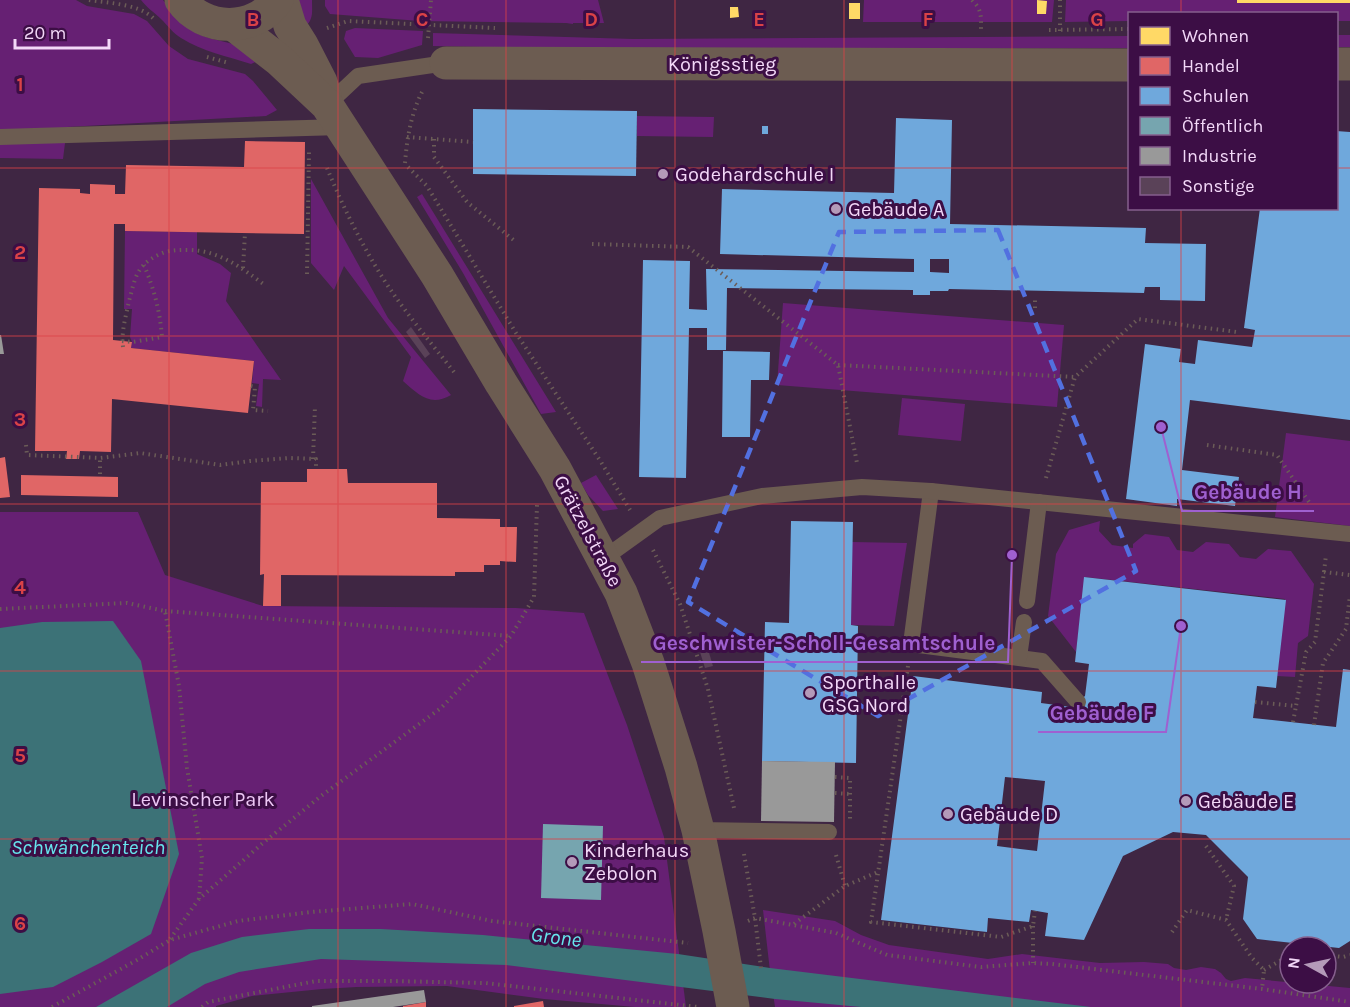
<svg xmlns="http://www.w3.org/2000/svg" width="1350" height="1007" viewBox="0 0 1350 1007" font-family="Karla,sans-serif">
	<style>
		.green { fill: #662073 }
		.water { fill: #3c7277 }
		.homes { fill: #ffd966 }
		.shops { fill: #e06666 }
		.schools { fill: #6fa8dc; fill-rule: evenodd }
		.public { fill: #76a5af }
		.industry { fill: #999 }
		.building { fill: #5a4258 }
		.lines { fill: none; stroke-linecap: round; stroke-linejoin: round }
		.path { stroke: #6b5c57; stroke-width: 4; stroke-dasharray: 1.5 4.5; stroke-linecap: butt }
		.service { stroke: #6c5c51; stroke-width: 16 }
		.minor { stroke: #6c5c51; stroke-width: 33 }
		.tertiary { stroke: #6c5c51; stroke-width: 33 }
		.marked { fill: none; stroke: #5270e0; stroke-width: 4.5; stroke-dasharray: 12 8; stroke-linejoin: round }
		.grid { fill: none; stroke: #da4247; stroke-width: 1.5; stroke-opacity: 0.55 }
		.poi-dot { fill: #b49ab9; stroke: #3c0e45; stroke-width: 2 }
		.labels { text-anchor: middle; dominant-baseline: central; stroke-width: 6; stroke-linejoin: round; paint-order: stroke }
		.street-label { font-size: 20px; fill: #f3d8f8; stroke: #3c0e45 }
		.poi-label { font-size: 20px; fill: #f3d8f8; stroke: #3c0e45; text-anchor: start }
		.park-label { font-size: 20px; fill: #eec8f6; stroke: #3c0e45 }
		.water-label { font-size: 21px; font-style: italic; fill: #66e5ed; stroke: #3c0e45 }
		.grid-label { font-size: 20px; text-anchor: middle; font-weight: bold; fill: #da4247; stroke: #3c0e45; stroke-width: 6; stroke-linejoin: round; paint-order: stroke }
		.leader { fill: none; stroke: #9f60d0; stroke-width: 2 }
		.callout-dot { fill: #9f60d0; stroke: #3c0e45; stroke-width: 2 }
		.callout-label { font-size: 21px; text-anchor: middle; font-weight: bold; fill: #9f60d0; stroke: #3c0e45; stroke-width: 6; stroke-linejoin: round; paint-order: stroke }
	</style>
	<rect width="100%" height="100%" fill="#3f2643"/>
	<g class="green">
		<path d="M0,0H76L87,6L134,14L147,21L169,46L188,59L245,74L253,81L277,110L266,116L67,127L63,159L0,158Z"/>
		<path d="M141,0H163L180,21L198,34L209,38L233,44L260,60L251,64C227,56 203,52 181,38C173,33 168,26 161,19C154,12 147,8 141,0Z"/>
		<path d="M297,0H312C312,13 314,19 304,28Z"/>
		<path d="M325,0H598L604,23H573V24L566,23L420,21L330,14L325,6Z"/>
		<path d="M864,0H1054L1052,22H863Z"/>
		<path d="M1066,0H1350V21H1337L1336,14H1130L1129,21L1065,22Z"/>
		<path d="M355,28L423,31L422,45L378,58L355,57L344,39L346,31Z"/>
		<path d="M433,33L633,39L1130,36L1129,48L633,50L433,46Z"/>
		<path d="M1336,35H1350V47H1337Z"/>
		<path d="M637,116L714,117L713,137L637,136Z"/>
		<path d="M311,179L388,318L451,395C430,407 419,395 403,381L411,357L344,266L334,290L311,263Z"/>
		<path d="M422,194L556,412L541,414L463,273L417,197Z"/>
		<path d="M125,231L197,232V254L220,264L231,273L226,301L281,380L263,379L262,407L256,406L259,384L252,383L254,361L131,348L132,342L130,337L132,309H124Z"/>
		<path d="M783,303L1064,325L1057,407L777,385Z"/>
		<path d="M902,398L965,404L961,441L898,435Z"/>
		<path d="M1286,433L1350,441V526L1275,517Z"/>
		<path d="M596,475L618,509L603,511L588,495L581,483Z"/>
		<path d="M0,512H138L165,575L263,606L516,608L584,613L627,725L664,837L686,1007H635L544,999L447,986L357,987L322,989L252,996L216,1006V1007H0Z"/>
		<path d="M1100,521L1099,531L1112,545L1133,548V544L1145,534L1169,537L1177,550L1193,552L1206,542L1229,544L1240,557L1256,559L1268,549L1291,551L1314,584L1308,636L1298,643L1295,677L1277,676L1285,599L1085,577L1076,652L1048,616L1056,554L1069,530Z"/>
		<path d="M852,542L907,543L894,626L851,625Z"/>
		<path d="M763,910L835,921L861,935L889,945L988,959L1022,954L1100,963L1144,962L1168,964L1174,968L1186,970L1201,967L1215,969L1221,973L1226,979L1231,981L1245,978L1350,988V1007H775L771,980Z"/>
	</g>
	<g class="water">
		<path d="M113,621L141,661L179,854L151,934L102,962L53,987L0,994V628L42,622Z"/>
		<path d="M309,929H381L483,935L678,954L770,968L1091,1007H861L775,999L506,965L321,959L239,972L205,984L167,1007H96L191,953L242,937Z"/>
	</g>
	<g class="homes">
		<path d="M1037,0L1047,1L1046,14H1037Z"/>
		<rect x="1237" y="0" width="113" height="3"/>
		<rect x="849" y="3" width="11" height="16"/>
		<path d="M730,7H738L739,17L730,18Z"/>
	</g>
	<g class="shops">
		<path d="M245,141L305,142L304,234L125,231V224H114L113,340L132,342L131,348L254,361L248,413L112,399L111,452L80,451L79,459H66L67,451H35L39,188L80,189V193L90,194V184L115,185V194H125L126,165L244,167Z"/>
		<path d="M5,457L10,497L0,498V458Z"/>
		<path d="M307,469H347L348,483H437V518L500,519V527H517L516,562L500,561V565H484V572H455V576L281,575V606H263L264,574L260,575L261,482H307Z"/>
		<path d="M21,475L118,477V497L21,495Z"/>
		<path d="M543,1001L544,1007H514V1006Z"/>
		<path d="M426,1002V1007H403V1006Z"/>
	</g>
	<g class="schools">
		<path d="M473,109L637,111L636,176L473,174Z"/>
		<path d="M896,118L952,120L950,224L1146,228L1145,243L1206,244L1205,301L1160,300V287H1145L1144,293L949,289L948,291H930V295H913V290L727,288L726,350H707V328H689L686,478L639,477L643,260L690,261L689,309L707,310L706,269L914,272V259L720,254L722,189L894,193ZM930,259H949V273L930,272Z"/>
		<rect x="762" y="126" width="6" height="8"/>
		<path d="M1336,131L1350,132V420L1190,400L1182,470L1239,477L1235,506L1177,499V506L1126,499L1145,344L1181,349L1179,362L1195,364L1198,340L1252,347L1255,330L1244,328L1260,208H1336Z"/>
		<path d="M723,351L770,352L769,380H751L750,437H722Z"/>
		<path d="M791,521L853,522L851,625L858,626L856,763L762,761L765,622L789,623Z"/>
		<path d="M1084,577L1286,600L1276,688L1257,686L1253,718L1336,727L1343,669L1350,670V941L1339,948L1257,939L1243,919L1248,877L1206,835L1173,832L1123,856L1084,940L1045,936L1048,913L1031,910L1029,922L988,918L987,932L881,920L913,676L1042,692L1041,703L1071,707L1085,696L1089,664L1075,662ZM1005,777L1045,781L1037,851L997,846Z"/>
	</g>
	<path class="public" d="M543,824L603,826L601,900L541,898Z"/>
	<g class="industry">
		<path d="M0,335H1L4,354H0Z"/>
		<path d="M762,761L835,762L834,822L761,821Z"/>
		<path d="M424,990L426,1002L393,1007H312V1006Z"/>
	</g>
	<g class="building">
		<path d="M411,327L430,354L425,358L406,332Z"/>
		<path d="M704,636L713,666L705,668L696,639Z"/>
	</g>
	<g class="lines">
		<g class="path">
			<path d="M89,0C108,3 139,4 153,18"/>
			<path d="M972,0C982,10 981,16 981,30"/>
			<path d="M327,28L348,21L495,28"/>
			<path d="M1049,30L1130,29"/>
			<path d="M1060,31V0"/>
			<path d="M428,38L431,0"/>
			<path d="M207,57L229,63"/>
			<path d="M407,137L473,142"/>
			<path d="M434,139V157L467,202L516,242"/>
			<path d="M405,163C407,138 411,114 422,92"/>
			<path d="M408,167L427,186L516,333L601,462L630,510"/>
			<path d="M327,168C345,212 369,260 397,299C415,324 435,348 454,372"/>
			<path d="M592,244L688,247L838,365L857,463"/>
			<path d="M243,268L245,233"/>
			<path d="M307,274L309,152"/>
			<path d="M1035,308V296"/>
			<path d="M122,341L132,342L162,337C160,311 154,289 144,265"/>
			<path d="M123,347C121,332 126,316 129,301C132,291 134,279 139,271C145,261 155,256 165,252C173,250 180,250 188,250C219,250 242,268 266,286"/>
			<path d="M838,365L1075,377"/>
			<path d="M251,386L255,387L253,410L268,411"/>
			<path d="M26,445L27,455L100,458L140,453L220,465L250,461L289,458L316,459V469"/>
			<path d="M1207,445L1277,455L1311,505"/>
			<path d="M313,459L315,406"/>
			<path d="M100,474V458"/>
			<path d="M1046,478L1075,377L1138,319L1237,332"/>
			<path d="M653,550L680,604L708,689L734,808"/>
			<path d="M1324,572L1326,555"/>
			<path d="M0,609L127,603L165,611L179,686L187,768L202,858L199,899"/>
			<path d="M165,611L511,636"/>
			<path d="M908,666L871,922L1001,937L1033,926L1035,911"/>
			<path d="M1255,702L1296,706L1306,652L1315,642L1324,572L1350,575"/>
			<path d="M1293,722L1296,706"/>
			<path d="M1314,725L1323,663L1346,629L1350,595"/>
			<path d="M835,777L850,778V819"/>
			<path d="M835,793L850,794"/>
			<path d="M1206,846L1234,886L1226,920"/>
			<path d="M744,854L755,918L761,968"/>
			<path d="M836,855L845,886"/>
			<path d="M748,921L755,918L836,933L887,955L981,967L1033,963L1052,964L1262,989L1350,1002"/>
			<path d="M794,924L845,886L878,872"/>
			<path d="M1033,926V963"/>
			<path d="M1172,932L1187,910L1226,920L1252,958L1264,970L1262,989"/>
			<path d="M170,939L199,899L263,843L321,796L441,708L511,636L534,597L537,505"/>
			<path d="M1326,955L1343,957L1350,955"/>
			<path d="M1264,970L1290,955"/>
			<path d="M52,1007L137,960L170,940L238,921L311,912L412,904L492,921L688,943"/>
			<path d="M202,1007L208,1002L316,981H391L485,983L698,1007"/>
		</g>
		<g class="service">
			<path d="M327,105L358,76L446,63"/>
			<path d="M0,137L341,127"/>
			<path d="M931,491L911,644L1042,661L1078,702"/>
			<path d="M603,559L660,518L762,496L862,487L931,491L1350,534"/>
			<path d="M1027,601L1039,502"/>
			<path d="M1019,657L1024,622"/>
			<path d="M698,830L829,832"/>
		</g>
		<g class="minor">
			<path d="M282,0L290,26L302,45L321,82L325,95"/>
			<path d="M234,25L279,60L327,105L437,275L501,383L555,469L621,593L648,663L681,767L698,830L719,931L733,1007"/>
			<path d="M446,63L1130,65"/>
			<path d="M1336,64H1350"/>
		</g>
		<path class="tertiary" d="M181,0C203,32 255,33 277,0"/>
	</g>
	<path class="marked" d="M998,230L1136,571L878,716L688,602L839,232Z"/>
	<path class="grid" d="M169,0V1007M338,0V1007M506,0V1007M675,0V1007M844,0V1007M1012,0V1007M1181,0V14M0,168H1130M1336,168H1350M1181,208V1007M0,336H1350M0,504H1350M0,671H1350M0,839H1350"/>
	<g class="poi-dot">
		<circle cx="663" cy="174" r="6"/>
		<circle cx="836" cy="209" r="6"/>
		<circle cx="810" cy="693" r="6"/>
		<circle cx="1186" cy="801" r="6"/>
		<circle cx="948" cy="814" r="6"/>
		<circle cx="572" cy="862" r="6"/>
	</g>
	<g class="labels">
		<g class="street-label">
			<text x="722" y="64">Königsstieg</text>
			<text transform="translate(588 531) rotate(62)">Grätzelstraße</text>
		</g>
		<g class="poi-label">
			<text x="675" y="174">Godehardschule I</text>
			<text x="848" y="209">Gebäude A</text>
			<text x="822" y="682">Sporthalle<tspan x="822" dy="23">GSG Nord</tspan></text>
			<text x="1198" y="801">Gebäude E</text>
			<text x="960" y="814">Gebäude D</text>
			<text x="584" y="850">Kinderhaus<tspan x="584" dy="23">Zebolon</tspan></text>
		</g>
		<g class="park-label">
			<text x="203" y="799">Levinscher Park</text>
		</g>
		<g class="water-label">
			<text x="88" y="847">Schwänchenteich</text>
			<text transform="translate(556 937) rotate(7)">Grone</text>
		</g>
	</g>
	<g class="grid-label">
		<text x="253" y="26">B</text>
		<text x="422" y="26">C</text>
		<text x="591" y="26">D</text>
		<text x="759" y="26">E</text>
		<text x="928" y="26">F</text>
		<text x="1097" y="26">G</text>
		<text x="20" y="91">1</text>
		<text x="20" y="259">2</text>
		<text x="20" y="426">3</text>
		<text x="20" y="594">4</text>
		<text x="20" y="762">5</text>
		<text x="20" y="930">6</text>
	</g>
	<path class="leader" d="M1161 427L1182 511H1314M1012 555L1008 662H641M1181 626L1166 732H1038"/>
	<g class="callout-dot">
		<circle cx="1161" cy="427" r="6"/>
		<circle cx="1012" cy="555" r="6"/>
		<circle cx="1181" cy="626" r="6"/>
	</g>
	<g class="callout-label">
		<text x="1248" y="499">Gebäude H</text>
		<text x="824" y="650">Geschwister-Scholl-Gesamtschule</text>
		<text x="1102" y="720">Gebäude F</text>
	</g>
	<rect x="1128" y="12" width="210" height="198" fill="#3c0e45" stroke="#855f8d" stroke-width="1.5"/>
	<rect x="1140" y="27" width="30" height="18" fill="#ffd966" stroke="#855f8d" stroke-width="1.5"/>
	<text x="1182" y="42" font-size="18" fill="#f3d8f8">Wohnen</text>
	<rect x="1140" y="57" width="30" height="18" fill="#e06666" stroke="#855f8d" stroke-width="1.5"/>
	<text x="1182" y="72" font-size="18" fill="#f3d8f8">Handel</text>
	<rect x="1140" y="87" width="30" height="18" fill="#6fa8dc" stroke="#855f8d" stroke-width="1.5"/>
	<text x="1182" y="102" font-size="18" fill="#f3d8f8">Schulen</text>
	<rect x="1140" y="117" width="30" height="18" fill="#76a5af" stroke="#855f8d" stroke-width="1.5"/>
	<text x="1182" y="132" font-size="18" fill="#f3d8f8">Öffentlich</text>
	<rect x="1140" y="147" width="30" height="18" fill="#999999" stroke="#855f8d" stroke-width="1.5"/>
	<text x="1182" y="162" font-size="18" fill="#f3d8f8">Industrie</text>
	<rect x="1140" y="177" width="30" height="18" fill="#5a4258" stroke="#855f8d" stroke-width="1.5"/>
	<text x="1182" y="192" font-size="18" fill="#f3d8f8">Sonstige</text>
	<g transform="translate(1308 965) rotate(278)"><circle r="28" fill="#3c0e45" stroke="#855f8d" stroke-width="1.5"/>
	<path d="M0-4.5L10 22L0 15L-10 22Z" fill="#b49ab9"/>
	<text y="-9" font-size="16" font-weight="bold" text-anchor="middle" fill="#f3d8f8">N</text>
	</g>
	<path d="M15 39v9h94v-9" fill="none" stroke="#f3d8f8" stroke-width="3"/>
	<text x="24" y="39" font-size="18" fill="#f3d8f8" stroke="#3c0e45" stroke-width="4.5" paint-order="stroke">20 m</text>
</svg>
